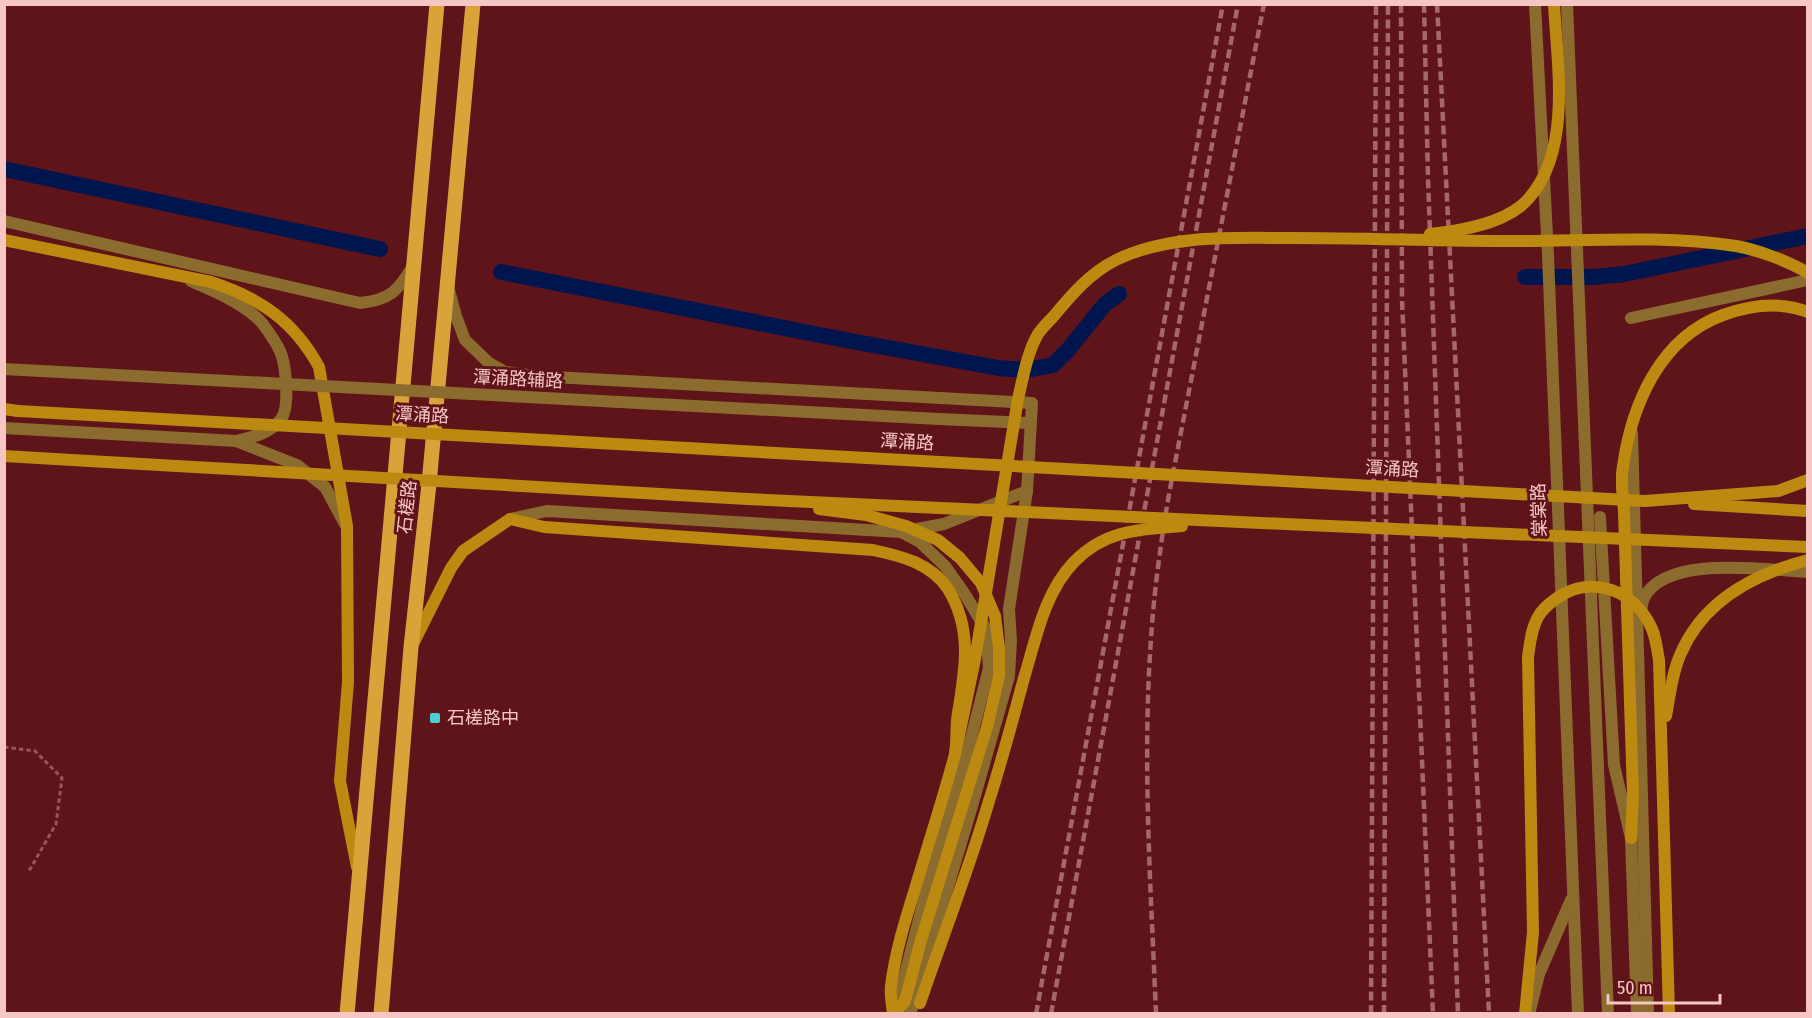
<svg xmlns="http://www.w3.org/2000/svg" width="1812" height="1018" viewBox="0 0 1812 1018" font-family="'Fira Sans Condensed','Noto Sans SC',sans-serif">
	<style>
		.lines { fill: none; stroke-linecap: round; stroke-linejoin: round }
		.canal { stroke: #00154d; stroke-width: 16 }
		.path { stroke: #97575a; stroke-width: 3; stroke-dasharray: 4.5 3; stroke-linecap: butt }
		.minor { stroke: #8b6c2e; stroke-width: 12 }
		.tertiary { stroke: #8b6c2e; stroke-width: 12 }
		.secondary { stroke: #bc8911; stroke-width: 12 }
		.primary { stroke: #d8a43a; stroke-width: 15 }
		.rail { stroke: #a5686a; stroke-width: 4.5; stroke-dasharray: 9 4.5; stroke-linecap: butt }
		.tertiary-bridge { stroke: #8b6c2e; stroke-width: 12 }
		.secondary-bridge { stroke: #bc8911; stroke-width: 12 }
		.poi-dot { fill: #51ccd4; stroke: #5f141a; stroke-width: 2 }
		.labels { text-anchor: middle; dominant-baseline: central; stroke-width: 6; stroke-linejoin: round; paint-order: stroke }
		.street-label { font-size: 18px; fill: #f5c6c4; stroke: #5f141a }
		.poi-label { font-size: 18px; fill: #f5c6c4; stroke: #5f141a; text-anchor: start }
	</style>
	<rect width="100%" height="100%" fill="#5f141a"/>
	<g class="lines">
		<g class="canal">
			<path d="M4,169L380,249"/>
			<path d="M501,272L845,340L999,368L1026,370L1053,365L1068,350L1105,304L1119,294"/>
			<path d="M1525,277H1595L1624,274L1808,236"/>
		</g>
		<path class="path" d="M4,747L35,751L62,778L56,824L29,871"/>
		<path class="minor" d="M1631,318L1808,280"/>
		<g class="tertiary">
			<path d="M1535,4L1548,255L1578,1014"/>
			<path d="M1567,4L1608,1014"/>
			<path d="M4,221L360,303C390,300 398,291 413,266"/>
			<path d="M449,290L456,316L465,340L489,363L505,372L535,376L1032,403L1027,491L1009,609L1011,641L1009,676L972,806L910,1014"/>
			<path d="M939,419L1030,423"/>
			<path d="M4,428L236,441C252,437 270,434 281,419C290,408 286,364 280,351C276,342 268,331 262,323C244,303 215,292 191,281"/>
			<path d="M1632,433L1648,1014"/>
			<path d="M236,441L297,465L325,487L346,526"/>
			<path d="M510,519L547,511L901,532L944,524L1027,491"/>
			<path d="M1641,611C1642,607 1642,602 1644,598C1665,554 1767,570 1808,572"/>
			<path d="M898,1007L903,982L932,869L966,758L989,668L986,629L964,593L945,566L920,542L901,532"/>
			<path d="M1529,1014L1539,974L1571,900"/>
		</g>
		<g class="secondary">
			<path d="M4,240L211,282C260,298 294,321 319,367L347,526L348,682L340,781L357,867"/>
			<path d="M4,409L18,411"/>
			<path d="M1645,501L1778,491L1808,480"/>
			<path d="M1694,504L1808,511"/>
			<path d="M413,644L451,568L463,551L510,519L544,527L873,550C901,556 931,563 948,589C973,630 965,669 958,713C955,728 958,744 954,758C942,802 928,845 915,889C905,921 895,953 891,986C890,995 892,1005 893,1014"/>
		</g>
		<g class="primary">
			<path d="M347,1014L437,4"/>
			<path d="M381,1014L411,647L429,484L473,4"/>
		</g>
		<g class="rail">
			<path d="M1401,4L1402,300L1433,1014"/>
			<path d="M1424,4L1428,178L1458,1014"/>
			<path d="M1437,4L1489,1014"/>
			<path d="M1036,1014L1223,4"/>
			<path d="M1051,1014L1238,4"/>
			<path d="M1156,1014C1151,889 1142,764 1151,639C1154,590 1161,542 1169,494L1264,4"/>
			<path d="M1371,1014L1376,4"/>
			<path d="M1384,1014L1388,4"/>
		</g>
		<g class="tertiary-bridge">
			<path d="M4,369L939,419"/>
			<path d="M1600,517L1614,765L1631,838L1637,1014"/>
		</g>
		<g class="secondary-bridge">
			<path d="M1430,234C1459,231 1497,225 1521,206C1574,160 1557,66 1554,4"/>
			<path d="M18,411L1645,501"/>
			<path d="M4,456C252,470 500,487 747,499C1101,516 1454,532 1808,547"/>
			<path d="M819,509L866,515L906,526L938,540L960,558L981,583L995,616L999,648V676L987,727L921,940L905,1001L894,1014"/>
			<path d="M1666,716C1670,696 1672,672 1681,653C1704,600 1754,574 1808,560"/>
			<path d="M955,755L975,659L1018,399C1023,378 1027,353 1038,334C1042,328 1048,322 1053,317C1072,294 1090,273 1116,260C1169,234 1234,238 1291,238C1365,238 1439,241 1513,241C1587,241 1662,235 1736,246C1758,250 1788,261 1808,273"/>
			<path d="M1631,838L1633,795C1631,733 1629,670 1627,608C1626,576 1625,544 1624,512C1623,497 1620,481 1623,466C1632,404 1660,338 1723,315C1751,305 1780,301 1808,312"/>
			<path d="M920,1003C943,936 969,869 989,801C1002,760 1013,719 1024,678C1036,639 1044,593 1074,562C1105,530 1140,529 1182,526"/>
			<path d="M1525,1014L1533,932L1528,657C1530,644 1531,629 1538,617C1542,609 1550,603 1557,598C1592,574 1635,590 1652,629C1656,638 1657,650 1659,660L1669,1014"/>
		</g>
	</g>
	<rect class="poi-dot" x="429" y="712" width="12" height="12" rx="3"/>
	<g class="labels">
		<g class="street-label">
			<text transform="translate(518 379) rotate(3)">潭涌路辅路</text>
			<text transform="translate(422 415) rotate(3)">潭涌路</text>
			<text transform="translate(907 442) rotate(3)">潭涌路</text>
			<text transform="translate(1392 469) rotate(3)">潭涌路</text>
			<text transform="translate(407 507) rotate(-84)">石槎路</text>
			<text transform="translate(1539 510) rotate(-92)">棠棠路</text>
		</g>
		<g class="poi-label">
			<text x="447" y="718">石槎路中</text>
		</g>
	</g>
	<rect width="1812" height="1018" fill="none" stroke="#f5c6c4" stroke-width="12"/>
	<path d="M1608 994v9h112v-9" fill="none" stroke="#f5c6c4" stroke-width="3"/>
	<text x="1617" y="994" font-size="18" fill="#f5c6c4" stroke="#5f141a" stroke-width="4.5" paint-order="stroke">50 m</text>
</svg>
